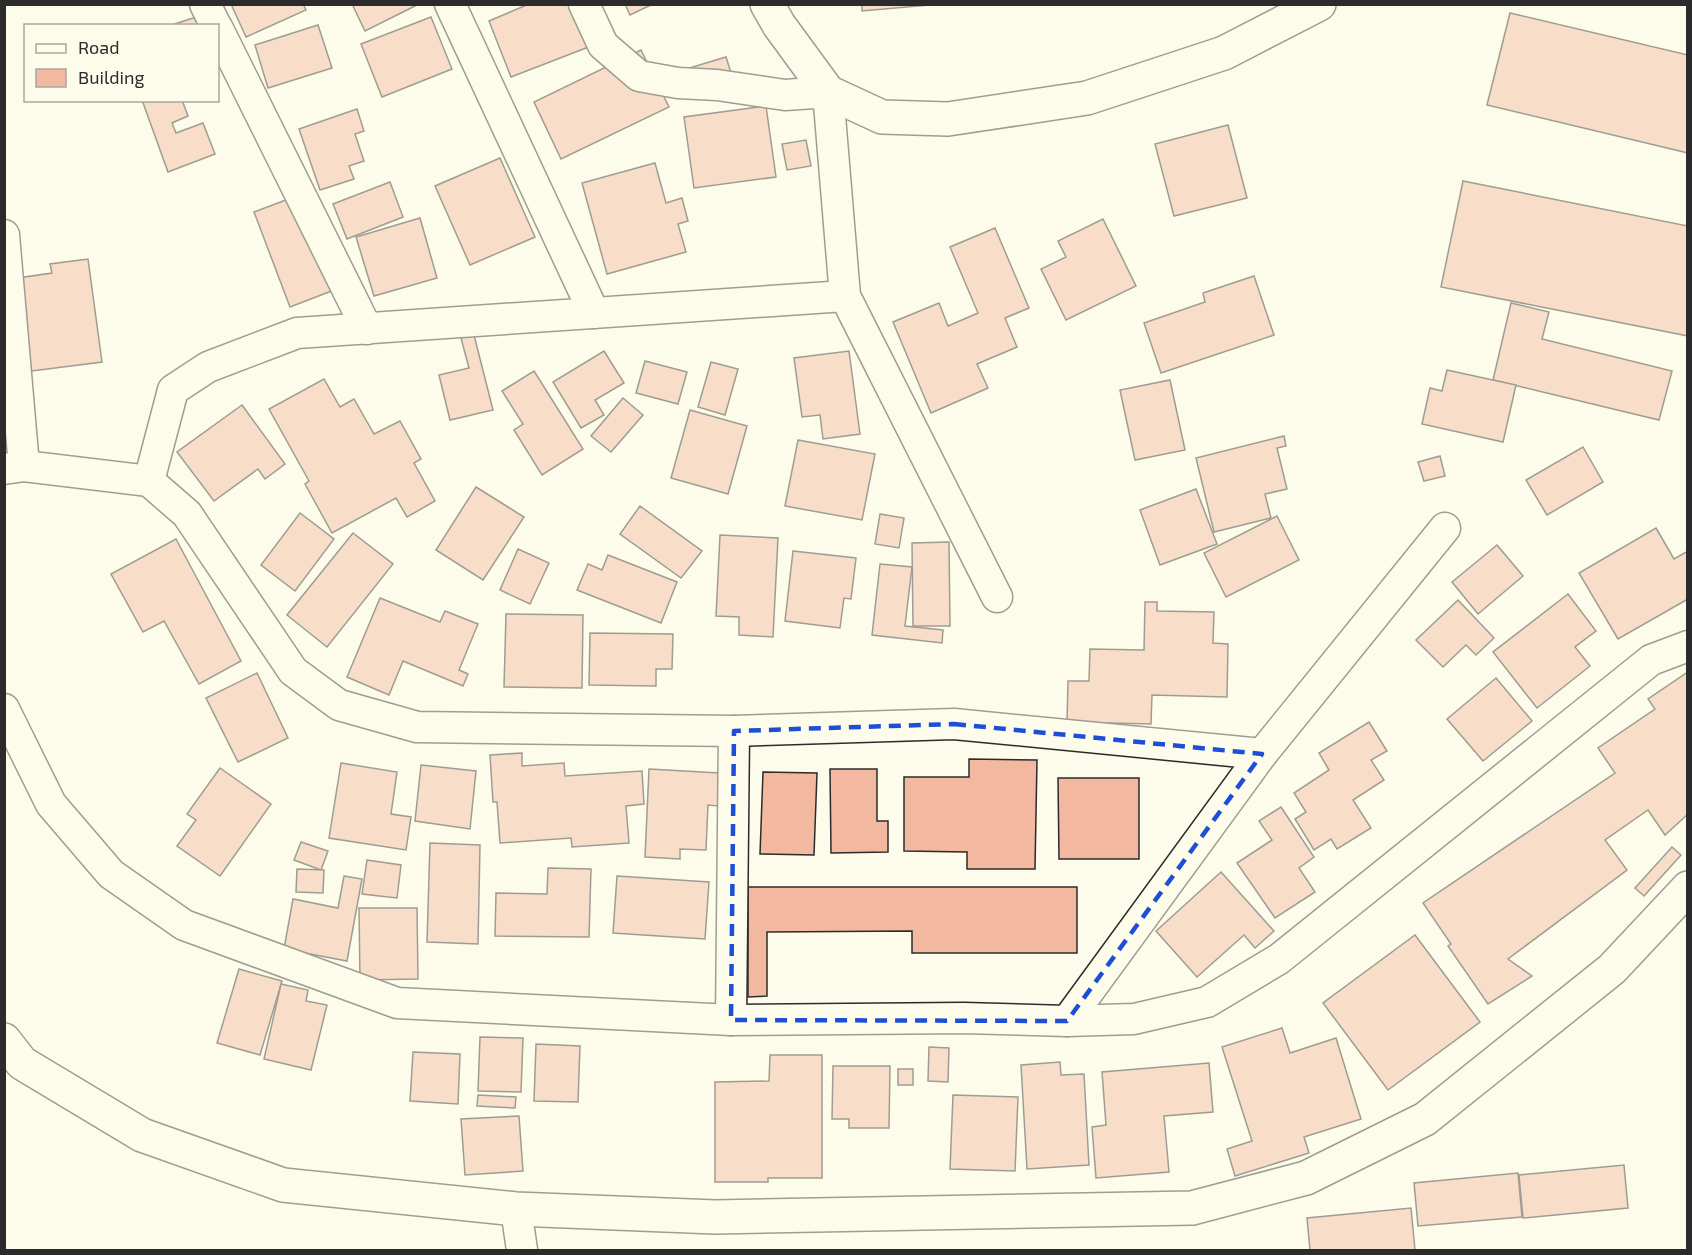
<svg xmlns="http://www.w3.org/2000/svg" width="1692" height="1255" viewBox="0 0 1692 1255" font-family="'Exo 2',sans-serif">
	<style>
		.building { fill: #f2b8a0; stroke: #2b2b2b; stroke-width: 1.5 }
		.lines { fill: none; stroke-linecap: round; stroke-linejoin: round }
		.minor-casing { stroke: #2b2b2b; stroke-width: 33 }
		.secondary-casing { stroke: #2b2b2b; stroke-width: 36 }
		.primary-casing { stroke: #2b2b2b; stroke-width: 36 }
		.minor { stroke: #fdfbea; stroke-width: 30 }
		.secondary { stroke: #fdfbea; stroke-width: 33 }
		.primary { stroke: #fdfbea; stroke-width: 33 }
		.marked { fill: none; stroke: #1d4ed8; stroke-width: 4.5; stroke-dasharray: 12 8; stroke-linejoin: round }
	</style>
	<rect width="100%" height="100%" fill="#fdfbea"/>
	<g class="building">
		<path d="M231,4H303L306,10L246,37Z"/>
		<path d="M352,4H419L365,31Z"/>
		<path d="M529,4H589L604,41L511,77L489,21Z"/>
		<path d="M625,4H653L630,15Z"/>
		<path d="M862,4H941L862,11Z"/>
		<path d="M209,13L213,26H168Z"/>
		<path d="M1510,13L1688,55V153L1487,105Z"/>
		<path d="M431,17L452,69L382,97L361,44Z"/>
		<path d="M318,25L332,68L268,88L255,45Z"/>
		<path d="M641,50L669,107L561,159L534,102Z"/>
		<path d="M726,57L735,85L686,69Z"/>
		<path d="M142,100H182L188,116L172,123L176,133L203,123L215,154L168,172Z"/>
		<path d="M766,106L776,177L694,188L684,117Z"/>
		<path d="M357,109L364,131L355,134L364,161L349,166L354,179L320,190L299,129Z"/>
		<path d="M1228,125L1247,198L1174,216L1155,144Z"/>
		<path d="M806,140L811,166L787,170L782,144Z"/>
		<path d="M500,158L535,237L470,265L435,186Z"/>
		<path d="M655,163L666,203L682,198L688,221L678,224L686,252L607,274L582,183Z"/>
		<path d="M1463,181L1688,226V336L1441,287Z"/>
		<path d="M390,182L403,217L347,239L333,204Z"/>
		<path d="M299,195L347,285L290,307L254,212Z"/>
		<path d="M420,218L437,278L374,296L356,237Z"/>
		<path d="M1103,219L1136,286L1066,320L1041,269L1066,257L1058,241Z"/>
		<path d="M995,228L1029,308L1005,318L1017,347L977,364L988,388L931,413L893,322L939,303L948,326L978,313L950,247Z"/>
		<path d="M88,259L102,362L16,373L4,280L52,273L50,264Z"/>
		<path d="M1254,276L1274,335L1161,373L1144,323L1205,302L1203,293Z"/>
		<path d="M1511,303L1549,312L1542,339L1672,371L1659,420L1493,380Z"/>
		<path d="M474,335L493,410L450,420L439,375L469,368L461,338Z"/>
		<path d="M604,351L624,383L595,400L604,415L581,428L553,382Z"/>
		<path d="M849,351L860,434L823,439L820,415L802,417L794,358Z"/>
		<path d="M645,361L687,372L678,404L636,393Z"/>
		<path d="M711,362L738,369L725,415L698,407Z"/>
		<path d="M1447,370L1516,385L1503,442L1422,424L1430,388L1442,391Z"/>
		<path d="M534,371L583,449L542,475L514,430L523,424L502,391Z"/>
		<path d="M324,379L340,407L354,399L374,434L400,421L421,459L414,463L435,501L407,517L396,498L332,533L305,484L309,481L269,409Z"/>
		<path d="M1170,380L1185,450L1135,460L1120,390Z"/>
		<path d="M623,398L643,415L611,452L591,436Z"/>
		<path d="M242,405L285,464L265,479L258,469L214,501L177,452Z"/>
		<path d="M690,410L747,426L728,494L671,478Z"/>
		<path d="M1284,436L1286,446L1277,448L1287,489L1265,494L1271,518L1214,532L1196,458Z"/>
		<path d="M798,440L875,454L862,520L785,506Z"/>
		<path d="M1583,447L1603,482L1547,515L1526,480Z"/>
		<path d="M1440,456L1445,476L1424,481L1418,462Z"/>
		<path d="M476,487L524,517L483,580L436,550Z"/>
		<path d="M1196,489L1217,544L1160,565L1140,510Z"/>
		<path d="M640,506L702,551L681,578L620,534Z"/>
		<path d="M300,513L334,539L295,591L261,565Z"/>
		<path d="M880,514L904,518L899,548L875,544Z"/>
		<path d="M1277,516L1299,560L1226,597L1204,553Z"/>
		<path d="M1656,528L1674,559L1688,551V599L1618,639L1579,573Z"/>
		<path d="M353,533L393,564L327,647L287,615Z"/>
		<path d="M720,535L778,538L773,637L739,635V617L716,616Z"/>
		<path d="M176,539L241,661L199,684L164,621L143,632L111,574Z"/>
		<path d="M949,542L950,626H913L912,543Z"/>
		<path d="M1497,545L1523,576L1478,614L1452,582Z"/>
		<path d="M518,549L549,563L530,604L500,590Z"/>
		<path d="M793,551L856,558L851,599L844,598L840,628L785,621Z"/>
		<path d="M608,555L677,582L661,623L577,590L588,564L602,570Z"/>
		<path d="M880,564L912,567L905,626L943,630L942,643L872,635Z"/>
		<path d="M1568,594L1596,631L1575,647L1590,666L1537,708L1493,652Z"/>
		<path d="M380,598L440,622L445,611L478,624L459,670L468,674L463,686L403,661L389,695L347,677Z"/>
		<path d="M1458,600L1494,638L1476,655L1466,645L1443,667L1416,640Z"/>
		<path d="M1145,602H1157V611L1214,612L1213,643L1228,644L1227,697L1152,695L1151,724L1067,722L1068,681H1089L1090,649L1144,650Z"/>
		<path d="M506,614L583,615L582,688L504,687Z"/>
		<path d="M590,633L673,634L672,669H656V686L589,685Z"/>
		<path d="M1688,672V814L1665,835L1648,810L1605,840L1627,870L1508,959L1532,976L1488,1004L1448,946L1451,944L1423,903L1615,773L1598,748L1655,709L1648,699Z"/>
		<path d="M257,673L288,738L238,762L206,698Z"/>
		<path d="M1496,678L1532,721L1483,761L1447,719Z"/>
		<path d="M1369,722L1387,751L1371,760L1384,780L1353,800L1371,828L1337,849L1331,839L1314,850L1295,819L1306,812L1294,793L1329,770L1319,753Z"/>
		<path d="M522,753V766L564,763L565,776L642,771L644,804L626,806L629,843L572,847L571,838L500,843L497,802H493L490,755Z"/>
		<path d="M969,759L1037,760L1035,869H967V852L904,851V777H969Z"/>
		<path d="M341,763L397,772L391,814L411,817L406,850L329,838Z"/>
		<path d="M421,765L476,771L470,829L415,821Z"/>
		<path d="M220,768L271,804L220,876L177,846L196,820L187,814Z"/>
		<path d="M649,769L719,773L718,806L708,805L706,850L680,849V859L645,857Z"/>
		<path d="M830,769H877V821H888V852L831,853Z"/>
		<path d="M763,772L817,773L814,855L760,854Z"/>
		<path d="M1058,778H1139V859H1059Z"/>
		<path d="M1281,807L1314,857L1299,868L1315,892L1275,918L1237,863L1272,840L1259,821Z"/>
		<path d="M301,842L328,851L321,870L294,860Z"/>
		<path d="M430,843L480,845L478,944L427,942Z"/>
		<path d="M1672,847L1681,855L1644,896L1635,888Z"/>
		<path d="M367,860L401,865L397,898L362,894Z"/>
		<path d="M548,868L591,869L589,937L495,936L496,893L547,894Z"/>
		<path d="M297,869L324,870L323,893L296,892Z"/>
		<path d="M1221,872L1274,931L1255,948L1244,935L1197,977L1156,931Z"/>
		<path d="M344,876L362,879L347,961L284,949L293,899L338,908Z"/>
		<path d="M617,876L709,882L705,939L613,933Z"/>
		<path d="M748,887H1077V953H912V931L767,932V996L748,997Z"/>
		<path d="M359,908H417L418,979L360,980Z"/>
		<path d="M1415,935L1480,1022L1388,1090L1323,1003Z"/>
		<path d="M239,969L282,981L260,1055L217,1043Z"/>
		<path d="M281,984L308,990L306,1001L327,1005L311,1070L264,1059Z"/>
		<path d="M1282,1028L1290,1053L1336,1038L1361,1119L1304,1137L1309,1153L1235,1176L1227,1149L1252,1141L1222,1047Z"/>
		<path d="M480,1037L523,1038L521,1092L478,1091Z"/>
		<path d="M536,1044L580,1046L578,1102L534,1101Z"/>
		<path d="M929,1047L949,1048L948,1082L928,1081Z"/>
		<path d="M413,1052L460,1054L458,1104L410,1101Z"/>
		<path d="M770,1055H822V1178H768V1182H715V1082L769,1081Z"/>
		<path d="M1060,1062L1061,1075L1084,1074L1089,1165L1027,1169L1021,1065Z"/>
		<path d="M1209,1063L1213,1112L1164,1116L1169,1172L1096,1178L1092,1127L1106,1125L1102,1072Z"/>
		<path d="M833,1066H890L889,1128H849V1119H832Z"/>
		<rect x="898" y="1069" width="15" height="16"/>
		<path d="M478,1095L516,1097L515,1108L477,1106Z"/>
		<path d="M953,1095L1018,1097L1015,1171L950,1169Z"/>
		<path d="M519,1116L523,1171L465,1175L461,1119Z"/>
		<path d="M1624,1165L1628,1208L1523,1218L1519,1175Z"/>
		<path d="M1518,1173L1522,1217L1418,1226L1414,1183Z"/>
		<path d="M1411,1208L1415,1250H1310L1307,1218Z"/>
	</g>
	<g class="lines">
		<g class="minor-casing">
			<g id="minor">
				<path d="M205,4L216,26"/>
				<path d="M450,4L594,313"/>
				<path d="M584,4L603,45L639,76L678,83L717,85L785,95L828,92L845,296L997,597"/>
				<path d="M218,29L367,329"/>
				<path d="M4,235L24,466"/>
				<path d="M4,469L24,466L149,481L187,514L293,671L339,705L417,727L734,731L954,724L1262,754"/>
				<path d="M149,481L173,390L208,367L297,333L845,296"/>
				<path d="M4,709L51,804L111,874L184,925L397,1003L731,1020L964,1018L1067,1021L1134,1019L1207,1002L1279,959L1651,660L1688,646"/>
				<path d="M731,1020L734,731"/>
				<path d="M1067,1021L1262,754L1445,528"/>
				<path d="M516,1209L522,1250"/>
			</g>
		</g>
		<g class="secondary-casing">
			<path id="secondary" d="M767,4L779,25L828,92L882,117L948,119L1087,98L1224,53L1319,4"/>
		</g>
		<g class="primary-casing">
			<path id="primary" d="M4,1040L22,1063L142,1135L283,1185L516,1209L715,1217L1192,1208L1306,1178L1425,1119L1612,969L1688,888"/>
		</g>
		<use href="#minor" class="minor"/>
		<use href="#secondary" class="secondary"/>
		<use href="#primary" class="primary"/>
	</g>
	<path d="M0 0H1692V1255H0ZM954,724L1262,754L1067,1021L731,1020L734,731Z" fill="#fdfbea" fill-opacity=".55" fill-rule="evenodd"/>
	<path class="marked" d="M954,724L1262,754L1067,1021L731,1020L734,731Z"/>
	<rect width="1692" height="1255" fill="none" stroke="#2b2b2b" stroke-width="12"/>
	<rect x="24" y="24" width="195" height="78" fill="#fdfbea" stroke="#a9a89e" stroke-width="1.5"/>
	<rect x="36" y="44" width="30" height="9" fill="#fdfbea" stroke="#a9a89e" stroke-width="1.5"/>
	<text x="78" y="54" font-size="18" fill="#2b2b2b">Road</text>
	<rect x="36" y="69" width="30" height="18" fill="#f2b8a0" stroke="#a9a89e" stroke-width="1.5"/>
	<text x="78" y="84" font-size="18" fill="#2b2b2b">Building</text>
</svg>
